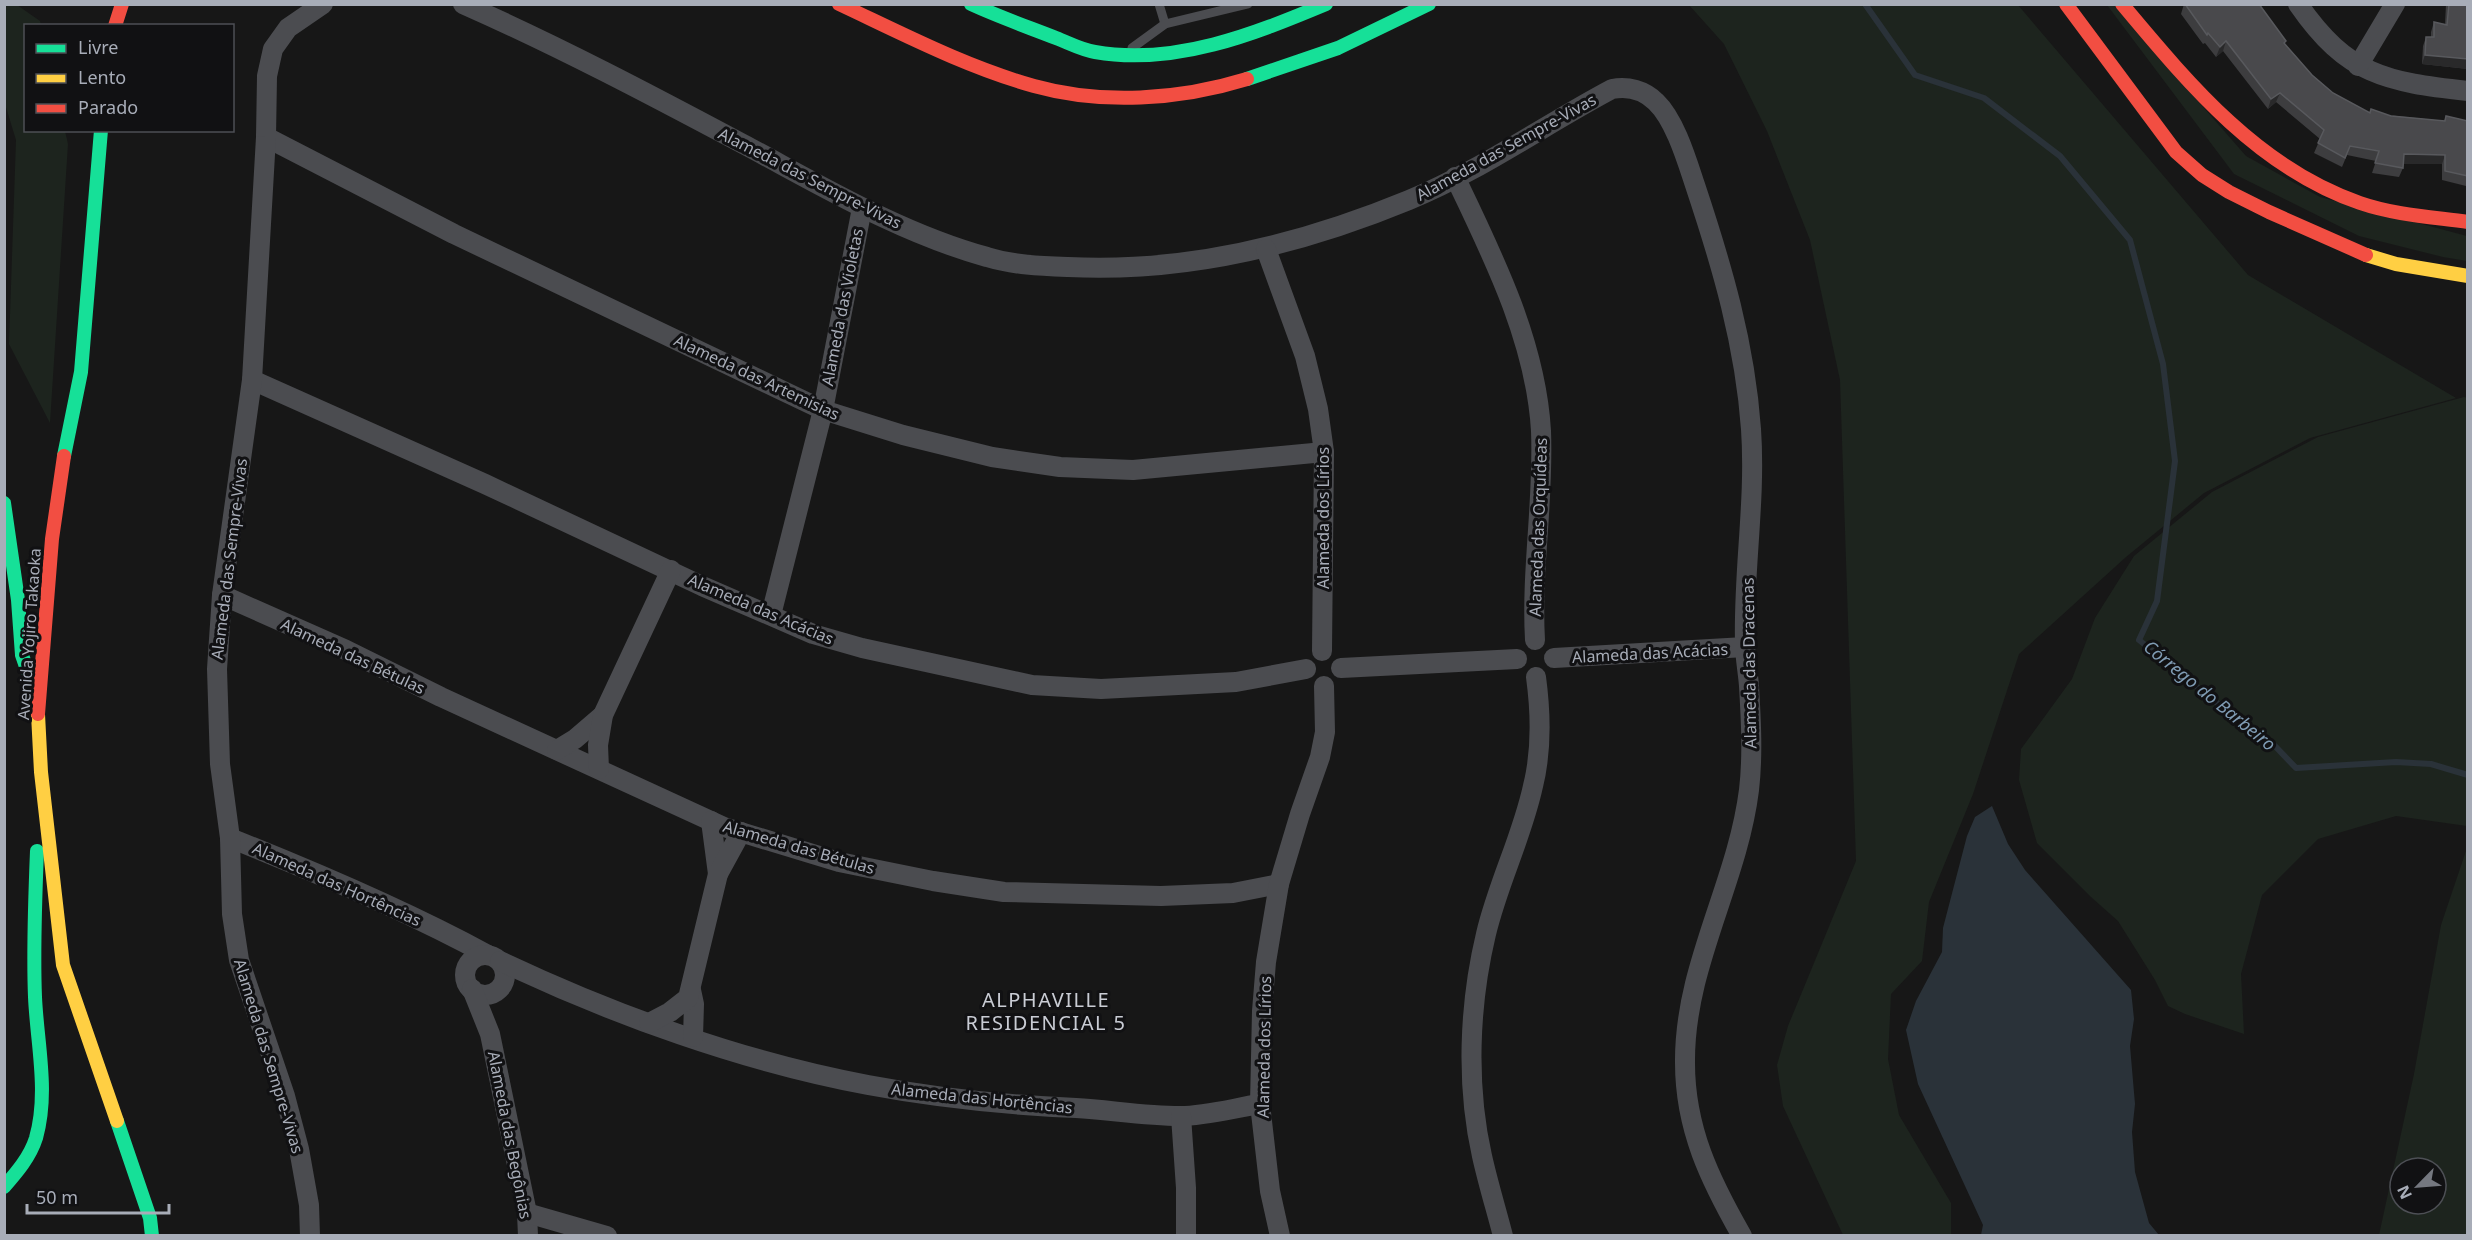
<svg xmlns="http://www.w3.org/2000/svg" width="2472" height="1240" viewBox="0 0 2472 1240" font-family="'Noto Sans',sans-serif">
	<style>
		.green { fill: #1d241e; fill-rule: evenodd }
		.water { fill: #2a3239 }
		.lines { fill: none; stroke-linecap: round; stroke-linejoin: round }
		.stream { stroke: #2a3239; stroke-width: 6 }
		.lane { stroke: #4b4c50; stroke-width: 9 }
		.street { stroke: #4b4c50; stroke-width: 20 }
		.fast { stroke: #16e098; stroke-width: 14 }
		.slow { stroke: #ffcf43; stroke-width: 14 }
		.jam { stroke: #f24e42; stroke-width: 14 }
		.wall { fill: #3d3d3f }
		.shaded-wall { fill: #29292a }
		.building { fill: #49494c; stroke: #58595d; stroke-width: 1.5 }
		.labels { text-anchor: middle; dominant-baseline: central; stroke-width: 6; stroke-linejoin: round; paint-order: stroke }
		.street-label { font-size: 16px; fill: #a8adb8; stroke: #111113 }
		.water-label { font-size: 18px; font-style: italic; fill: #7f9bb3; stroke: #111113 }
		.quarter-label { font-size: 20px; letter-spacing: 1.5px; fill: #c9ccd4; stroke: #111113 }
	</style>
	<rect width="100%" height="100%" fill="#171717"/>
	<g class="green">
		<path d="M4,5H17L40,21L41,25L26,26V130L65,131L68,144L50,423L9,344L16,140L5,104Z"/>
		<path d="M1689,5H2018L2248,275L2456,398L2310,438L2204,493L2126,557L2019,654L1973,794L1929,902L1922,961L1891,994L1888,1059L1899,1115L1951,1203V1235H1843L1783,1106L1777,1065L1788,1026L1856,861L1840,380L1810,240L1767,131L1724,44Z"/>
		<path d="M2107,5H2114L2246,156L2320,197L2467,236V261L2443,257L2359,236L2234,174Z"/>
		<path d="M2464,397L2468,398L2467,826L2396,816L2318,839L2262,895L2241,974L2244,1034L2185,1014L2168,1006L2155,980L2118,921L2091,897L2037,843L2019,780L2021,749L2072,679L2095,618L2134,556L2212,492L2318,437Z"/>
		<path d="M2467,848V1235H2379L2414,1074L2441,925ZM2400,1168H2436V1204H2400Z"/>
	</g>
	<path class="water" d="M1992,806L2008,844L2025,870L2131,990L2134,1019L2130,1046L2135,1104L2132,1132L2135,1172L2149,1223L2159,1235H1981L1983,1225L1918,1084L1906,1030L1916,1001L1942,952L1943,928L1967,836L1975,817Z"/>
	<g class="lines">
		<path class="stream" d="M1865,4L1915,75L1984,98L2060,156L2130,240L2163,364L2175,461L2157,601L2139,640L2248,728L2274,745L2296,768L2396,762L2431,764L2468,775"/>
		<g class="lane">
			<path d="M1159,4L1165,24"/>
			<path d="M1132,48L1165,24L1248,4"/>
		</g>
		<g class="street">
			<path d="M463,4C558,46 651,95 743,144C822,186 900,233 987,257C1013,265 1041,266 1068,267C1185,273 1300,245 1409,200C1480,171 1544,125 1612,89C1628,86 1644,90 1656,102C1675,120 1687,161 1695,185C1722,266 1745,344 1751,429C1756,501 1743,572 1745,643C1745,658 1748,672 1749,686C1751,720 1753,756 1749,790C1737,885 1684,966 1685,1063C1685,1129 1710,1180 1742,1236"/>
			<path d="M2298,4C2347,75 2386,82 2468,91"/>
			<path d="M2358,66L2395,4"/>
			<path d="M266,137L454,234L823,410L903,435L992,457L1060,467L1133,470L1324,452"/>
			<path d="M1455,177C1493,256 1536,342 1541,431C1544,501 1531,570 1535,640"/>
			<path d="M1266,249L1305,356L1318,409L1324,452L1322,651"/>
			<path d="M252,380L485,484L702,586L813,634L862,648L1032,685L1101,689L1236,682L1306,669"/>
			<path d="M222,595L346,650L441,697L724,827L839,862L933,881L1004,892L1161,896L1233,893L1279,884"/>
			<path d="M771,615L823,410L862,208"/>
			<path d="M1554,658L1745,647"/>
			<path d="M1341,668L1517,659"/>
			<path d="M557,750L575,739L603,715"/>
			<path d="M599,769L598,745L603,715L671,570"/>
			<path d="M711,821L718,874"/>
			<path d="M230,838C318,873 405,910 488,955"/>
			<circle cx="485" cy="975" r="20"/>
			<path d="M500,961C614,1015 744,1062 868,1085C937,1098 1006,1105 1076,1108C1110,1110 1145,1116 1180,1116C1206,1116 1234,1108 1260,1104"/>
			<path d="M472,989L490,1034L527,1213L528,1236"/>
			<path d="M691,990L694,1004L693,1037"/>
			<path d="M649,1023L670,1012L688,998L718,874L741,832"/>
			<path d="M1181,1116L1186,1188V1236"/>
			<path d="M527,1213L607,1236"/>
			<path d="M310,1236L309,1205L299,1149L285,1096L239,960L232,914L230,838L220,764L217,669L222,595L252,380L266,137L267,76L273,49L288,28L323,4"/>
			<path d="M1280,1236L1270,1191L1260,1104L1262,1011L1266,962L1279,884L1300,814L1320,757L1325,732L1324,686"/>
			<path d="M1503,1236C1496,1209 1488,1183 1482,1156C1466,1085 1469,1005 1486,934C1498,883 1522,837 1533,786C1542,750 1541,714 1536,677"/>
		</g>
		<g class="fast">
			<path d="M971,4C999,17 1028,27 1056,38C1069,43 1082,50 1095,52C1175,66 1254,34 1326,4"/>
			<path d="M1247,79L1338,48L1429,4"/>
			<path d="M64,456L81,372L101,130"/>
			<path d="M4,503L18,600L22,655L34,690"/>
			<path d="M117,1121L150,1218L152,1236"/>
			<path d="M4,1187C17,1172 30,1157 36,1138C49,1092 37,1043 35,997C33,948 35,900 37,851"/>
		</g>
		<g class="slow">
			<path d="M2366,255L2396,264L2468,276"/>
			<path d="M38,714L41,772L63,965L117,1121"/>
		</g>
		<g class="jam">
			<path d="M839,4C903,34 966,67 1034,86C1102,105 1179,100 1247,79"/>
			<path d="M2066,4L2176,152L2202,175L2229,192L2269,212L2366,255"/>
			<path d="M2122,4C2189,84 2258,168 2360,203C2395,215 2432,217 2468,222"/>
			<path d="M115,26L122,4"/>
			<path d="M38,714L52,539L64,456"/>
		</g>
	</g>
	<g class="wall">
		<path d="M2184,4H2259L2285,44L2312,75L2333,93L2370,113L2444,121L2446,116L2468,121V181L2466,186L2442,180V164H2403V168L2399,177L2372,173L2376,161L2347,155L2342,167L2314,153L2320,139L2276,102L2268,109L2223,51L2216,57L2205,43L2203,44L2181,14Z"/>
		<path d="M2446,4H2468V69L2422,64L2423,46L2426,37H2431V32L2434,22L2445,24Z"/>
	</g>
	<g class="shaded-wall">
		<path d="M2226,41L2223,51L2216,57L2220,47Z"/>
		<path d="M2425,55L2468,59V69L2422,64Z"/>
		<path d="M2280,93L2276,102L2268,109L2271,99Z"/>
		<path d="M2404,154L2445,155L2442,164H2401Z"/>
	</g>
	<g class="building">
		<path d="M2185,4H2259L2286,41L2284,43L2312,75L2333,93L2370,113L2371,109L2391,116L2445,121L2446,116L2468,121V176L2445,171V155L2404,154L2403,168L2375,163L2379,151L2350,146L2345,158L2318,143L2324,130L2280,93L2271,99L2226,41L2220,47L2208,33L2207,35Z"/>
		<path d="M2449,4H2468V59L2425,55L2426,37H2434V22L2447,25Z"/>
	</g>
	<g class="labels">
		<g class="street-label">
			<text transform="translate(1506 147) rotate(-29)">Alameda das Sempre-Vivas</text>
			<text transform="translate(810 178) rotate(27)">Alameda das Sempre-Vivas</text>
			<text transform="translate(842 307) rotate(-79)">Alameda das Violetas</text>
			<text transform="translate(757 377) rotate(25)">Alameda das Artemisias</text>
			<text transform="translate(1323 518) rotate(-90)">Alameda dos Lírios</text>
			<text transform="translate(1538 527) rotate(-88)">Alameda das Orquídeas</text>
			<text transform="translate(229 559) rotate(-83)">Alameda das Sempre-Vivas</text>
			<text transform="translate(761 609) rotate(23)">Alameda das Acácias</text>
			<text transform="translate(29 634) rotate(-86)">Avenida Yojiro Takaoka</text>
			<text transform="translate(1650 653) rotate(-3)">Alameda das Acácias</text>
			<text transform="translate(353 656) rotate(25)">Alameda das Bétulas</text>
			<text transform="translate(1749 663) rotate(-91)">Alameda das Dracenas</text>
			<text transform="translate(799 847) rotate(16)">Alameda das Bétulas</text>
			<text transform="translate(337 884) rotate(24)">Alameda das Hortências</text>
			<text transform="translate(1264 1047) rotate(-89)">Alameda dos Lírios</text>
			<text transform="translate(269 1056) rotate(73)">Alameda das Sempre-Vivas</text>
			<text transform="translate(982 1098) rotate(6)">Alameda das Hortências</text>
			<text transform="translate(510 1135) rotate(79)">Alameda das Begônias</text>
		</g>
		<g class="water-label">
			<text transform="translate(2210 695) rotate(39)">Córrego do Barbeiro</text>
		</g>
		<g class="quarter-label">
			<text x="1046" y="999">ALPHAVILLE<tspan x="1046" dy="23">RESIDENCIAL 5</tspan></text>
		</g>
	</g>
	<rect width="2472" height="1240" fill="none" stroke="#a8adb8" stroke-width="12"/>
	<rect x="24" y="24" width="210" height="108" fill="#111113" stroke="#4d4f55" stroke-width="1.5"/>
	<rect x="36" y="44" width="30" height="9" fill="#16e098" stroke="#4d4f55" stroke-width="1.5"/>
	<text x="78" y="54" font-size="18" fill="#a8adb8">Livre</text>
	<rect x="36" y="74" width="30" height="9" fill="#ffcf43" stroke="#4d4f55" stroke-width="1.5"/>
	<text x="78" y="84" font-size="18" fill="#a8adb8">Lento</text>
	<rect x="36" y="104" width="30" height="9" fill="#f24e42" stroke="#4d4f55" stroke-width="1.5"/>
	<text x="78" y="114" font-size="18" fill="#a8adb8">Parado</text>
	<g transform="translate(2418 1186) rotate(245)"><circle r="28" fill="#111113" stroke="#4d4f55" stroke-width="1.5"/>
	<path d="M0-4.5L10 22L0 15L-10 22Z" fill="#757880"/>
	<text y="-9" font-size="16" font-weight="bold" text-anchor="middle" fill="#a8adb8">N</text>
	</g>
	<path d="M27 1204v9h142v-9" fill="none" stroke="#a8adb8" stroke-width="3"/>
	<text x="36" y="1204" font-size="18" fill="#a8adb8" stroke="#111113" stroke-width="4.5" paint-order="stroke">50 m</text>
</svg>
